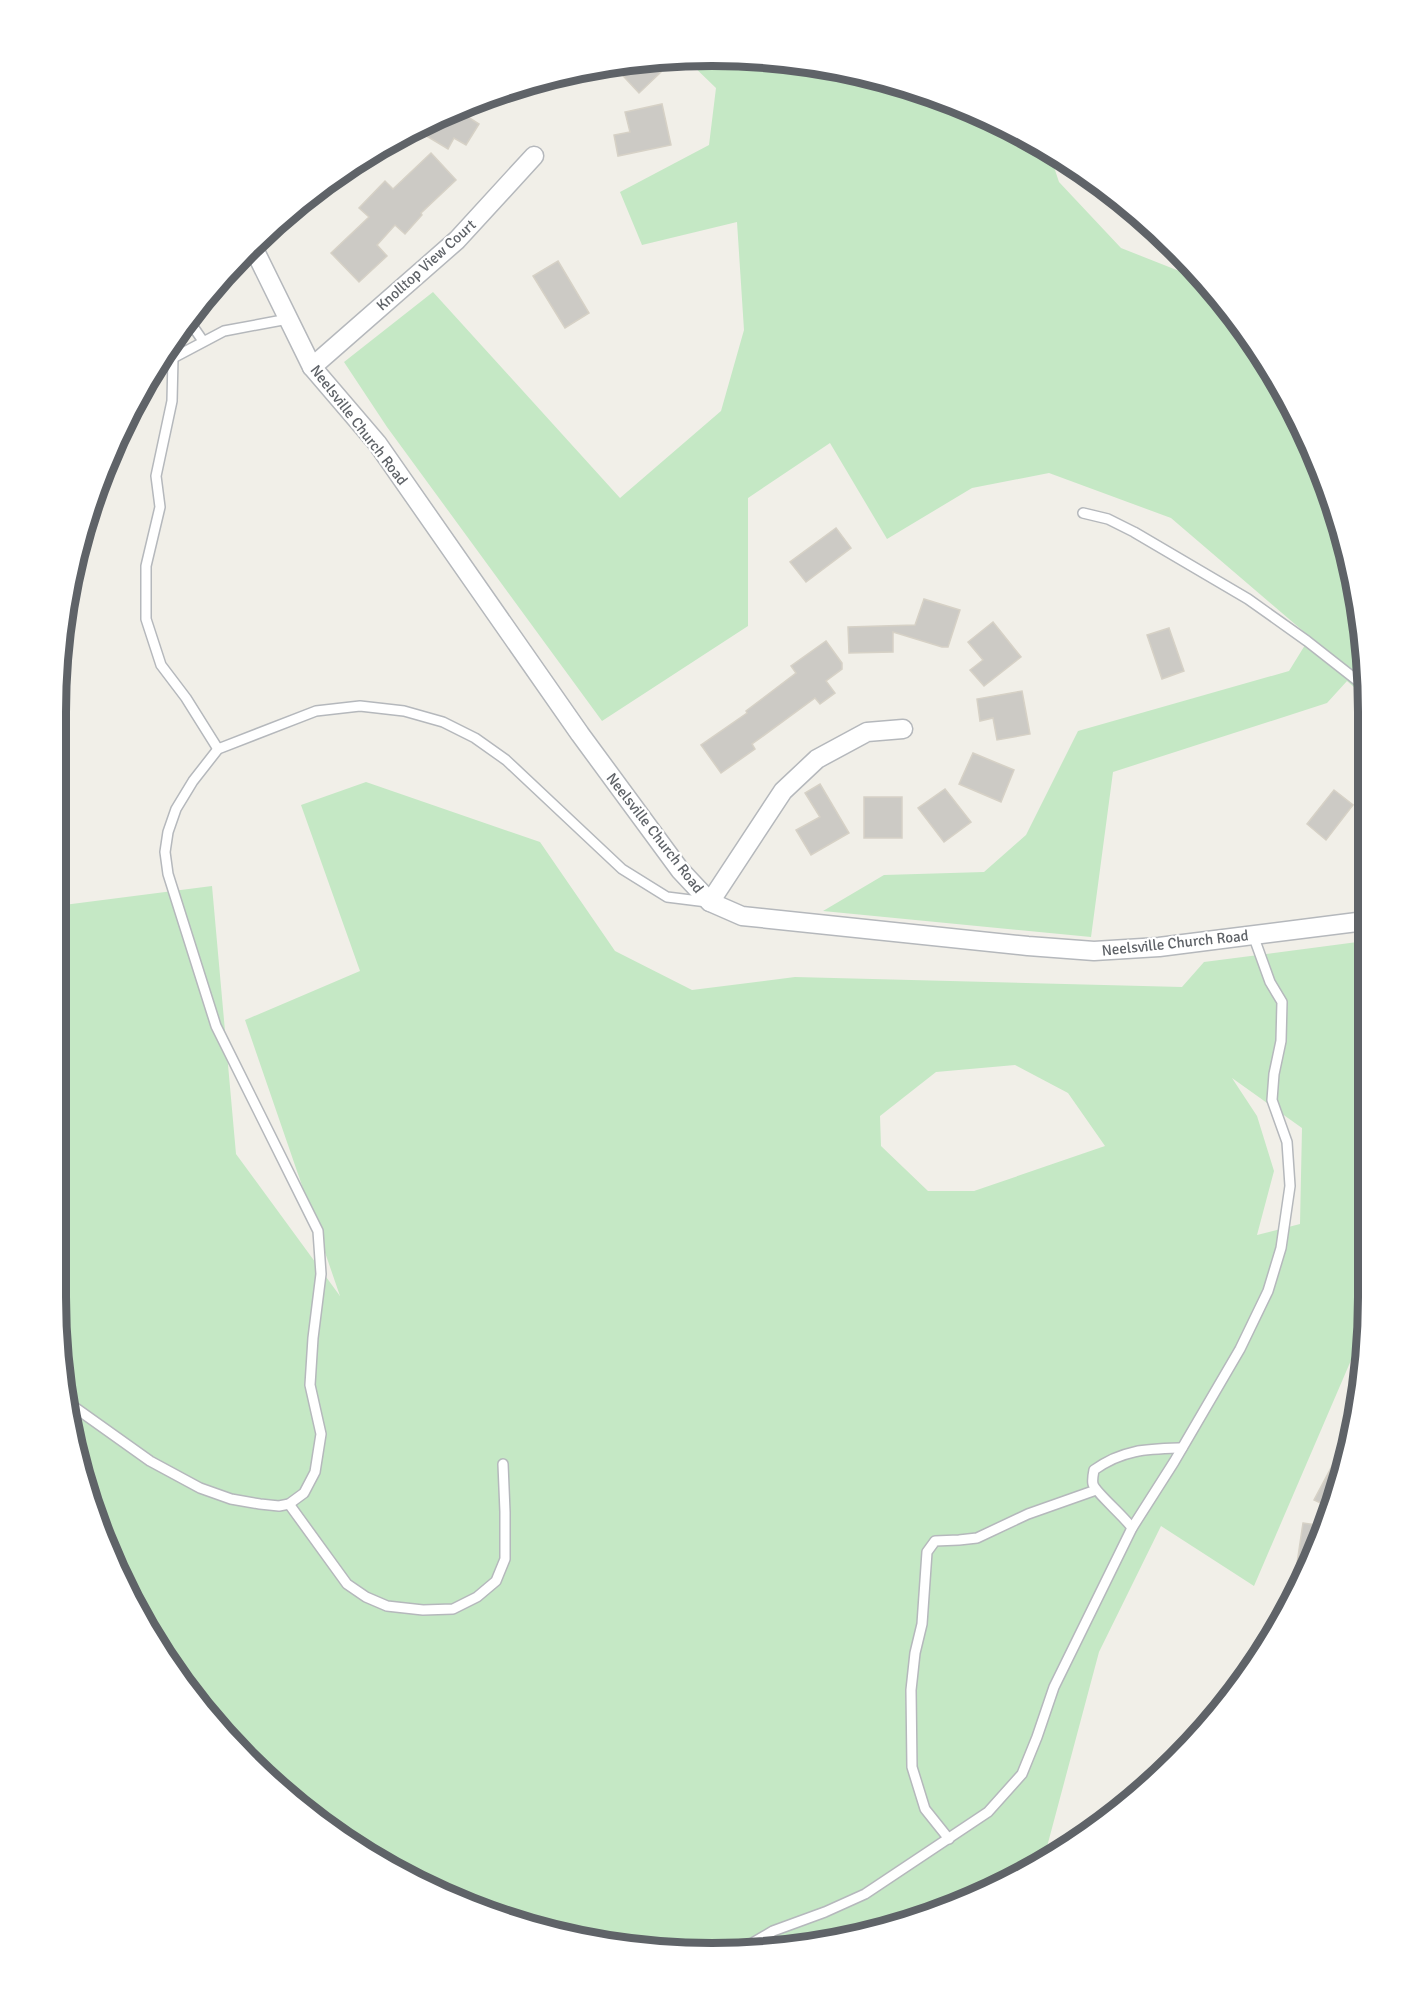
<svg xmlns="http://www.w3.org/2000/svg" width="1424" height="2009" viewBox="0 0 1424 2009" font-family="Signika,sans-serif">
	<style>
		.green { fill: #c5e8c5; fill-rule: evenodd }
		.building { fill: #cccac5; stroke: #d6d1c6; stroke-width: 1.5 }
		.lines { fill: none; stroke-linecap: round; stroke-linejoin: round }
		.service-casing { stroke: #b5b8bc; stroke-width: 12 }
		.minor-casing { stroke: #b5b8bc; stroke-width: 21 }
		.service { stroke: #fff; stroke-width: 9 }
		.minor { stroke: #fff; stroke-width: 18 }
		.labels { text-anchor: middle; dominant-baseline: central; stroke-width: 4.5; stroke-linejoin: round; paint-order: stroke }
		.street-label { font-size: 15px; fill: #5f6368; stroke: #fff }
		.rim { fill: none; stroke: #5f6368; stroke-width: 8 }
	</style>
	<rect width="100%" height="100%" fill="#f1efe8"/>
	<g class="green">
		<path d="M755,57L882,78L1002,123L1049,152L1059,182L1121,248L1207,282L1248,343L1251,356L1267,370L1301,422L1334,501L1363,626V695L1347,681L1327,703L1113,772L1091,937L823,911L884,875L984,872L1026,835L1078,731L1289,671L1310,637L1171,518L1049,473L972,488L887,539L830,443L748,498V626L602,721L387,427L344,362L433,292L620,498L721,411L744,330L737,222L642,245L620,192L709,145L716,88L686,59Z"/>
		<path d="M366,782L540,842L615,951L692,990L795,977L1182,987L1204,962L1365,941L1367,1323L1254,1586L1161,1526L1099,1652L1044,1858L1002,1886L882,1931L798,1948H627L460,1903L383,1865L279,1791L166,1661L106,1549L78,1467L56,1297V906L212,886L236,1154L340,1296L245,1020L360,971L301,805ZM1015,1065L1068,1093L1105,1146L974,1191H928L881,1146L880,1116L936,1072ZM1232,1078L1302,1128L1300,1224L1257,1235L1274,1171L1257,1116Z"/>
	</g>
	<g class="building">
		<path d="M650,60L661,72L639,93L612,64L626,61Z"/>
		<path d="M662,104L671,145L618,156L614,135L630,132L625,112Z"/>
		<path d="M457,110L479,124L466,145L454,138L448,149L415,129Z"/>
		<path d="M431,153L456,180L421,213L422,215L405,234L395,225L377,245L387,256L359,282L331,253L369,217L359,208L385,181L393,189Z"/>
		<path d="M558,261L589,313L565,328L533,276Z"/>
		<path d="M836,528L851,548L806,582L790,562Z"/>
		<path d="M924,599L960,610L948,647H942L893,632V652L849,653L848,627L915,625Z"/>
		<path d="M993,622L1021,657L984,686L970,670L983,660L968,642Z"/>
		<path d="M1169,628L1184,671L1162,679L1147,635Z"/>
		<path d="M826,641L842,663V669L826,681L835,693L820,704L815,698L752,744L755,749L721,773L701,745L747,713L746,711L796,673L791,666Z"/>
		<path d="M1022,691L1030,734L997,740L993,718L980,721L977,699Z"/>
		<path d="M973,753L1014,770L1001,802L959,784Z"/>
		<path d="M820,784L849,833L811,855L796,830L820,817L805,793Z"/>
		<path d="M945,789L971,822L944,842L918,808Z"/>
		<path d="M1334,790L1353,805L1326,840L1307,824Z"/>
		<rect x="864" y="797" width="38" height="41"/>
		<path d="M1348,1436L1351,1437L1346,1467L1331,1508L1314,1500Z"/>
		<path d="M1303,1523L1324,1526L1298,1592L1293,1590Z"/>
	</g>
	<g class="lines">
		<g class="service-casing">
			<g id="service">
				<path d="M187,318L203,341"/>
				<path d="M161,357L173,358L224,331L288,319"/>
				<path d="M173,358L172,401L156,476L160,507L146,566V619L161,665L186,698L218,749"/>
				<path d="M1083,513L1108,519L1134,532L1248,599L1307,641L1363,685"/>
				<path d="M70,1404L150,1461L200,1488L231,1499L260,1504L279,1506L289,1504L304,1493L315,1472L321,1434L310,1385L313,1338L321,1274L318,1231L216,1026L168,874L165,852L168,832L176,809L193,781L218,749L316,711L360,706L404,711L443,722L475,738L506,760L622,869L667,897L707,902"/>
				<path d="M289,1504L347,1584L366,1597L387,1606L423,1610L453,1609L477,1597L496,1581L505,1559V1512L503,1464"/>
				<path d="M1132,1528C1125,1517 1095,1492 1093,1484C1092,1480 1093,1475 1094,1470C1123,1449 1148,1449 1182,1448"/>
				<path d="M949,1839L925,1809L912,1767L911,1690L915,1653L922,1624L927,1552L935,1541L959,1540L977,1538L1028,1514L1096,1490"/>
				<path d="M744,1948L773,1931L825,1912L865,1894L988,1812L1022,1774L1037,1737L1054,1687L1132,1528L1174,1462L1240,1349L1268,1291L1281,1248L1290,1186L1287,1142L1272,1100L1274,1074L1281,1041L1282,1002L1270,982L1253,935"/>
			</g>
		</g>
		<g class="minor-casing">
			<g id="minor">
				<path d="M253,247L312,367L377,443L580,734L680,870L710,902L742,916L1028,946L1094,951L1159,947L1365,921"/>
				<path d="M312,367L457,240L534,156"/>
				<path d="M710,902L783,791L817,759L867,732L903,729"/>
			</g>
		</g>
		<use href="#service" class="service"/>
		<use href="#minor" class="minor"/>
	</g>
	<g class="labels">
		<g class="street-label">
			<text transform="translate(426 265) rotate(-42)">Knolltop View Court</text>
			<text transform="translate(359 425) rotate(52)">Neelsville Church Road</text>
			<text transform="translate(655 833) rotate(52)">Neelsville Church Road</text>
			<text transform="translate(1175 943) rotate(-6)">Neelsville Church Road</text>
		</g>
	</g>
	<path d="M0 0H1424V2009H0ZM712 66H712A646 646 0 0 1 1358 712V1297A646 646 0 0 1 712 1943H712A646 646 0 0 1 66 1297V712A646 646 0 0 1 712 66Z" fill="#fff" fill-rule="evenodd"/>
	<path class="rim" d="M712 66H712A646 646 0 0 1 1358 712V1297A646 646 0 0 1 712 1943H712A646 646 0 0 1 66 1297V712A646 646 0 0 1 712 66Z"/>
</svg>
